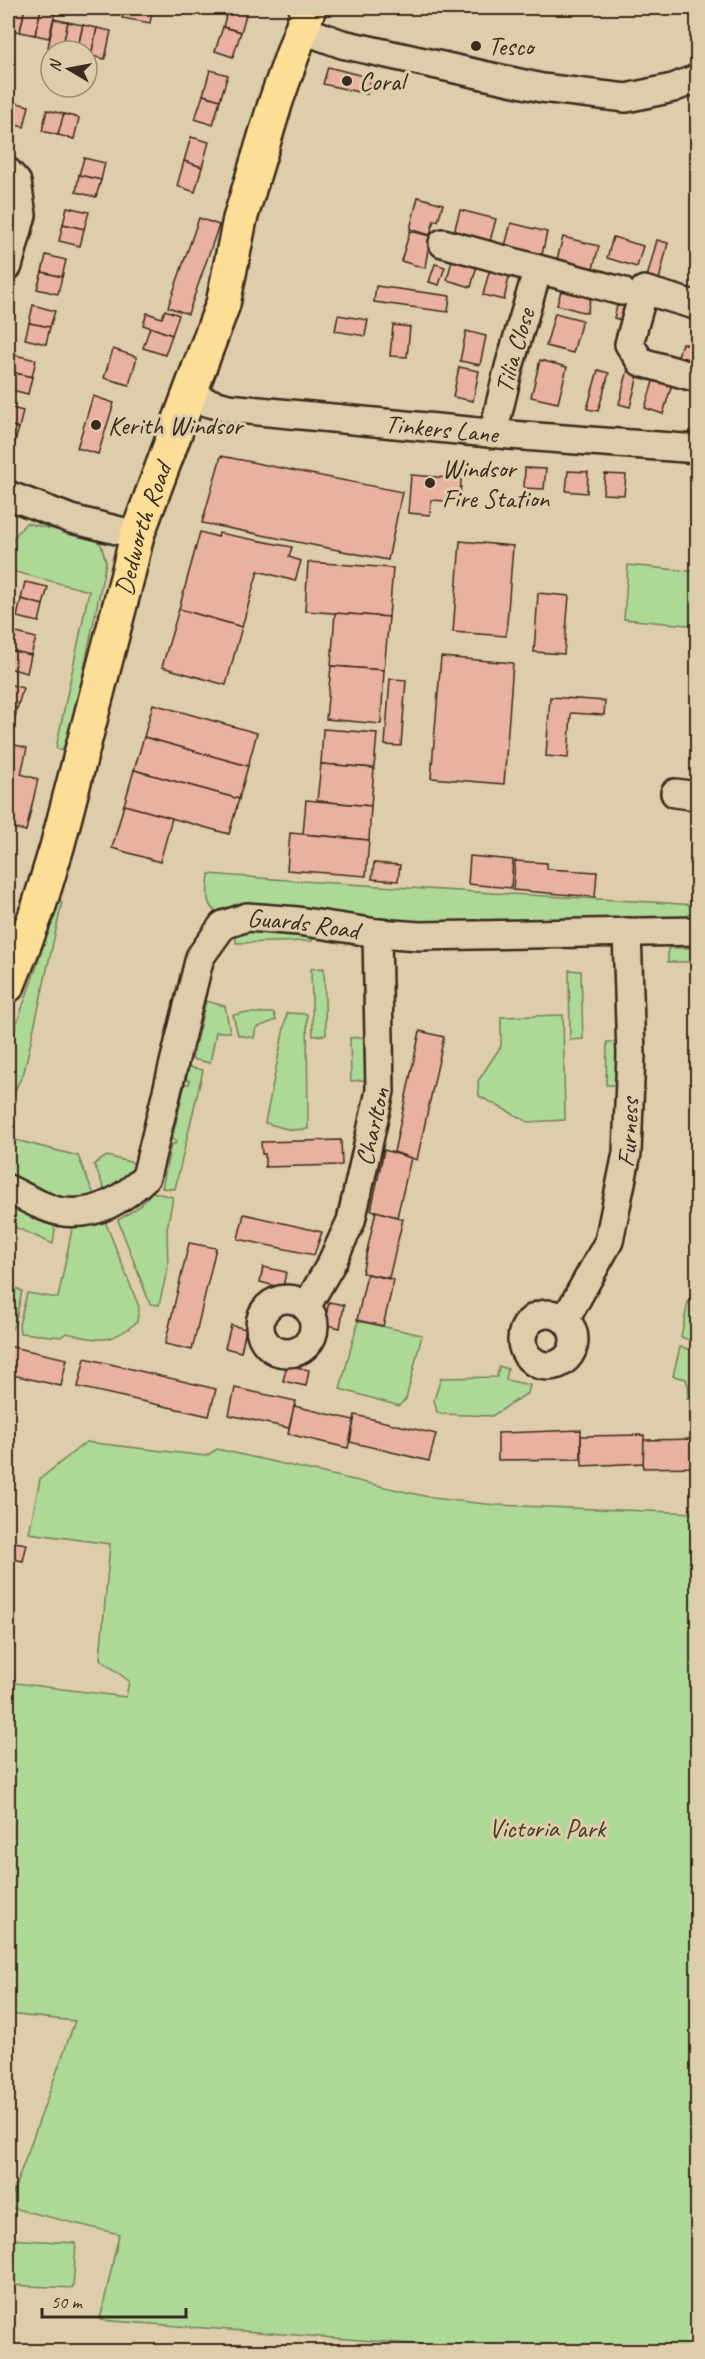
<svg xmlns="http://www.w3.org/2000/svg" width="705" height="2359" viewBox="0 0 705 2359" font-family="Caveat,sans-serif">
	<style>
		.green { fill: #add896; stroke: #74815a; stroke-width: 1.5 }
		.building { fill: #e9b1a0; stroke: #3b2a1e; stroke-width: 1.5 }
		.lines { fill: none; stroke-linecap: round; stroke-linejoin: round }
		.minor-casing { stroke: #3b2a1e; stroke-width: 32 }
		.major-casing { stroke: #3b2a1e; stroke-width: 38 }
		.minor { stroke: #decdaa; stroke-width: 27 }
		.major { stroke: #fdde96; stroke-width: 33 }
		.poi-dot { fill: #3b2a1e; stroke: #decdaa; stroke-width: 2 }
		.labels { text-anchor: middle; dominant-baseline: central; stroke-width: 6; stroke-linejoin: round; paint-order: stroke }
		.poi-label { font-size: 26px; fill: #3b2a1e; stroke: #decdaa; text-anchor: start }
		.street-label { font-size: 26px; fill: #3b2a1e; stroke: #decdaa }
		.park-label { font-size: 26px; fill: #463b2a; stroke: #decdaa }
	</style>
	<rect width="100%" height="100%" fill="#decdaa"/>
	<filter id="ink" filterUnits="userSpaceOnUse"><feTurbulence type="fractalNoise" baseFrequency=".0167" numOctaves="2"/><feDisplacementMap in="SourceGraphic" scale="12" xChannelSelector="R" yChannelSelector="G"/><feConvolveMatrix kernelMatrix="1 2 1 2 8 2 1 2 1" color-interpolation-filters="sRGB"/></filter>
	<g filter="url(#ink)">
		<g class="green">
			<path d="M26,523L91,538L101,544L106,562L74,717L62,751L56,748L89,591L8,570L14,537Z"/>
			<path d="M628,565L697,572V626L624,619Z"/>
			<path d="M209,874C372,887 535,895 697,905V924L369,926L266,903L219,914C203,905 208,890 209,874Z"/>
			<path d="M57,897L62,903L24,1072L8,1105V1048L40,957Z"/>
			<path d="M259,921L312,932V941L236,943V931Z"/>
			<rect x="668" y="948" width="29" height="14"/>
			<path d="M324,968L326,1035L313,1036L311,969Z"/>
			<path d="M569,970L581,971L583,1039L570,1040Z"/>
			<path d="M206,1001L225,1006L230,1032H216L210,1063L192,1059Z"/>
			<path d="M242,1013H274L276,1020L256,1028L254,1038L238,1035L233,1015Z"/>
			<path d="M287,1013L307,1014L308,1129L291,1130L265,1123Z"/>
			<path d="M563,1015L565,1120L528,1122L479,1096L478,1081L501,1046V1017Z"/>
			<path d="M364,1037L365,1080L351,1081L350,1038Z"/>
			<path d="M607,1042H621L620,1085H606Z"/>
			<path d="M189,1067L203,1070L175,1189L162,1188L171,1144H175L176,1141L172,1139L185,1084H189L190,1081L186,1080Z"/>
			<path d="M8,1138L78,1156L97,1202L78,1205L8,1177Z"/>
			<path d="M107,1156L141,1165L108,1198L94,1164Z"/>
			<path d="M152,1192L173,1197L167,1229L168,1267L159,1305L150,1304L118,1220L139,1207Z"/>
			<path d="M8,1199L50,1219L55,1229L53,1244L8,1224Z"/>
			<path d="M105,1221L139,1307L137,1322C108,1346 99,1340 66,1333L61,1337L20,1333L19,1325L27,1293L58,1298L73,1224Z"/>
			<path d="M8,1284L22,1291L15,1323L11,1330H8Z"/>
			<path d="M688,1302L697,1304V1401L687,1399L689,1388L686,1379L673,1376L680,1347L693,1350L695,1342L681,1337Z"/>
			<path d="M358,1321L422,1335L406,1399L399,1406L340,1389Z"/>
			<path d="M499,1366L508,1369L506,1380L530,1385L528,1393L492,1416L441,1414L437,1412L434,1400L441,1378L497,1377Z"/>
			<path d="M86,1442L206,1456L217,1449L433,1498L495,1505L697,1513V2351H502L100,2320L119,2234L8,2207L75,2021L8,2014V1682L126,1697L129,1681L100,1659L110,1544L29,1533L40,1479Z"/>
			<path d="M8,2239L76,2243L73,2288L8,2285Z"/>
		</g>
		<g class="building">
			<path d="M10,8H25L20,32L8,29Z"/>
			<path d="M25,8L41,9L35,35L20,32Z"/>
			<path d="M124,8L153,9L150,23L122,18Z"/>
			<path d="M228,8H248L241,32L223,27Z"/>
			<path d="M41,9L55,12L49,38L35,35Z"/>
			<path d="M54,19L68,22L62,50L48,47Z"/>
			<path d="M68,22L83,25L77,51L62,50Z"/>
			<path d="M83,25L97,28L91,56L87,55V51H77Z"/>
			<path d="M223,27L241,32L233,57L215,51Z"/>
			<path d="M97,28L111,31L105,59L91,56Z"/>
			<path d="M328,67L371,78L367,94L323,84Z"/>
			<path d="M210,70L228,75L220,100L203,95Z"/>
			<path d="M203,95L220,100L213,125L195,119Z"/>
			<path d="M13,102L29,106L24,127L8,123Z"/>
			<path d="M47,110L64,114L58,135L42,131Z"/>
			<path d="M64,114L79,118L74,139L58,135Z"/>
			<path d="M191,137L209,142L202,167L184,161Z"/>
			<path d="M84,158L105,163L101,180L79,175Z"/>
			<path d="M184,161L202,167L195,192L177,186Z"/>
			<path d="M79,175L101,180L96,197L76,192Z"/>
			<path d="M418,197L443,204L438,221L434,220L430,235L410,229Z"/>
			<path d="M67,207L89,212L84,229L63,224Z"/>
			<path d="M460,210L496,219L489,245L453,236Z"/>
			<path d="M199,218L219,225L188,314L168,307Z"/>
			<path d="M511,223L547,232L541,259L504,250Z"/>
			<path d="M63,224L84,229L80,246L59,241Z"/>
			<path d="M410,231L430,236L425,268L401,261Z"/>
			<path d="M563,237L599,246L592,272L556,263Z"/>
			<path d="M613,237L643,246L637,267L607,258Z"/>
			<path d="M657,240L668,243L658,284L646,281Z"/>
			<path d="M46,255L66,260L62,277L42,272Z"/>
			<path d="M453,256L478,262L471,287L447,280Z"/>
			<path d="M435,264L445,267L439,285L429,282Z"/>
			<path d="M490,268L510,273L504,300L483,295Z"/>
			<path d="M42,272L62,277L58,294L37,289Z"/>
			<path d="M563,284L592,292L587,313L557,305Z"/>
			<path d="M376,286L450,296L448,312L374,302Z"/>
			<path d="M619,297L629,299L624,321L614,318Z"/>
			<path d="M33,305L55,311L50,327L29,323Z"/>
			<path d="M165,310L179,315L172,335L143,325L147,313L162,318Z"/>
			<path d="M555,313L582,320L573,353L546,346Z"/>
			<path d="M338,315L368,320L365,336L335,331Z"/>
			<path d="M29,323L50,327L46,344L25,339Z"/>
			<path d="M393,325L410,327L407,357L390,356Z"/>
			<path d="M150,327L172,335L165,355L143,348Z"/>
			<path d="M466,331L486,336L480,365L460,361Z"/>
			<path d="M682,343L698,347V362L678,356Z"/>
			<path d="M113,349L137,357L129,385L104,378Z"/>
			<path d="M15,355L36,360L32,377L11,372Z"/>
			<path d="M540,360L567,367L558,403L531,397Z"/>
			<path d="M629,365L640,368L630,407L619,404Z"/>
			<path d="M459,367L479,371L473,401L453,397Z"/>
			<path d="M598,370L609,373L598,411L587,409Z"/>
			<path d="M11,372L32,377L28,394L8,389Z"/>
			<path d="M655,375L673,381L663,414L645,408Z"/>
			<path d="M93,396L114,403L98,454L77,448Z"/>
			<path d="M8,407L23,411L19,428L8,425Z"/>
			<path d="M8,425L19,428L14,445L8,443Z"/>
			<path d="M221,456L402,492L388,560L202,523Z"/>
			<path d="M525,468L546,469L544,489L524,488Z"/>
			<path d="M568,471L588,472L587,493L566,491Z"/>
			<path d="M605,474L626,475L624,495L603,494Z"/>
			<path d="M411,475L461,479L460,502L431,500L430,515L408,513Z"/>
			<path d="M200,532L218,537L219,533L292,547L289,557L301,561L295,581L258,571L242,627L179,609Z"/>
			<path d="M460,541L513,546L506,636L453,632Z"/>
			<path d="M308,562L393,568L389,617L305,611Z"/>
			<path d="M25,582L48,587L43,605L21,599Z"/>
			<path d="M538,593L569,596L564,654L534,652Z"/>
			<path d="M21,599L43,605L39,622L17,617Z"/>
			<path d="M179,609L242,627L226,685L162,667Z"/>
			<path d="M335,613L389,617L384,670L331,666Z"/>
			<path d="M13,632L36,638L31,655L9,650Z"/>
			<path d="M9,650L31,655L27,673L8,668Z"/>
			<path d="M441,657L513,663L504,784L431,778Z"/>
			<path d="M331,666L384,670L381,724L326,719Z"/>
			<path d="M390,679L406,680L401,746L385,745Z"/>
			<path d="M8,684L23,688L17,709L8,707Z"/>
			<path d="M550,697L605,701L604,715L571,713L568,758L546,756Z"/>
			<path d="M153,704L257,733L248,766L144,737Z"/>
			<path d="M8,707L17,709L12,730L8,729Z"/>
			<path d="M323,729L377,733L374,768L321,764Z"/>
			<path d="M144,737L248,766L239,799L134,770Z"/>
			<path d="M8,743L27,748L21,774L38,779L26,831L8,827Z"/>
			<path d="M321,764L374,768L371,806L317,801Z"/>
			<path d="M134,770L239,799L229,834L124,805Z"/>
			<path d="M306,800L371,806L369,840L303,834Z"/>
			<path d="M124,805L172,818L160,862L112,848Z"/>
			<path d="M290,833L369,840L366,876L287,870Z"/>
			<path d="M470,856L513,860L511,888L468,884Z"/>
			<path d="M515,861L547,863V869L597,872L595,897L513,890Z"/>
			<path d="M374,863L400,865L398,881L372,879Z"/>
			<path d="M420,1031L444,1037L417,1160L394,1152Z"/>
			<path d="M341,1140L342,1165L265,1167V1154H262L261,1142Z"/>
			<path d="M384,1150L411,1158L397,1217L371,1210Z"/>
			<path d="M376,1211L403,1219L389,1278L362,1273Z"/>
			<path d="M244,1214L322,1232L314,1255L238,1239Z"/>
			<path d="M189,1243L216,1248L192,1350L165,1344Z"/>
			<path d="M263,1267L286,1272L283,1288L260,1282Z"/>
			<path d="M367,1274L394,1280L383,1326L357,1320Z"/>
			<path d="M329,1302L344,1305L340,1328L324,1324Z"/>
			<path d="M231,1325L246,1329L241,1352L225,1348Z"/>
			<path d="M8,1346L67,1359L61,1386L8,1374Z"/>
			<path d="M85,1358L216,1389L209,1416L78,1387Z"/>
			<path d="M287,1365L309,1370L306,1386L283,1381Z"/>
			<path d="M235,1388L296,1401L289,1428L229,1415Z"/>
			<path d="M294,1406L354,1420L348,1448L288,1434Z"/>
			<path d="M355,1415L436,1434L429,1461L350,1442Z"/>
			<path d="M581,1430V1459L498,1460V1433Z"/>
			<path d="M644,1435V1463L582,1466L581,1436Z"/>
			<path d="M698,1439V1467L643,1468L644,1440Z"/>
			<path d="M8,1474H10L12,1502L8,1503Z"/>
			<path d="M8,1541L27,1544L23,1561L8,1558Z"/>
		</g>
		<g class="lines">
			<g class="minor-casing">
				<g id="minor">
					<path d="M301,29L342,44L542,88L626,98L673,88L698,78"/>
					<path d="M8,172L17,182L22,215L8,266"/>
					<path d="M443,243L538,269"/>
					<path d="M698,306L644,290L629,344L641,362L698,378"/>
					<path id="s1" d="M188,397L228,408L510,435L698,449"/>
					<path id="s2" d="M493,434L509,367L538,269L621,291"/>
					<path d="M8,495L71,519L137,535"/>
					<path d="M675,793L698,796"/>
					<path id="s3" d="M8,1189C23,1196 48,1211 64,1212C97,1216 123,1199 146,1177L200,957L223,925L247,917L298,921L377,933L420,936L698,931"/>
					<circle cx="287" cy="1326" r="27"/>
					<path id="s4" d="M306,1307L331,1264L351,1221L380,1091L377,933"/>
					<circle cx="548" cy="1340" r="26"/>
					<path id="s5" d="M565,1320L609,1241L627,1153L631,1055L627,932"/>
				</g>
			</g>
			<g class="major-casing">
				<g id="major">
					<path id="s6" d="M8,985L38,909L57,847L128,574L137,535L223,304L240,219L276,101L309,8"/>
				</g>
			</g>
			<use href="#minor" class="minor"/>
			<use href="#major" class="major"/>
		</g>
	</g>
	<g class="poi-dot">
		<circle cx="476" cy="46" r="6"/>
		<circle cx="347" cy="81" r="6"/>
		<circle cx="96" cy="425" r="6"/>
		<circle cx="430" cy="483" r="6"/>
	</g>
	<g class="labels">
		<g class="poi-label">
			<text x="488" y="46">Tesco</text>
			<text x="359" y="81">Coral</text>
			<text x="108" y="425">Kerith Windsor</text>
			<text x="442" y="468">Windsor<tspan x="442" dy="30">Fire Station</tspan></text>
		</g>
		<g class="street-label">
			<text stroke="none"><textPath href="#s2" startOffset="86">Tilia Close</textPath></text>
			<text stroke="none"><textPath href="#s1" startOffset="256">Tinkers Lane</textPath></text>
			<text stroke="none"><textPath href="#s6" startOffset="476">Dedworth Road</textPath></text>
			<text stroke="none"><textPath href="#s3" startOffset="501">Guards Road</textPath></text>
			<text stroke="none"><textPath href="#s4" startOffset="194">Charlton</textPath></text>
			<text stroke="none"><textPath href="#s5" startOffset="201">Furness</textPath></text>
		</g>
		<g class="park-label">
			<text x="547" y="1828">Victoria Park</text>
		</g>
	</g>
	<rect width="705" height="2359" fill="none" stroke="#decdaa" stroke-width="30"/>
	<rect x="15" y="15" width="675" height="2329" fill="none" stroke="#3b2a1e" stroke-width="2" filter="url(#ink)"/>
	<g transform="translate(69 69) rotate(280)"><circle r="28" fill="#decdaa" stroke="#9d8c72" stroke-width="1.5"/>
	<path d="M0-4.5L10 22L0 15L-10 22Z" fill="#3b2a1e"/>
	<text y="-9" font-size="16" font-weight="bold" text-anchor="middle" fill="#3b2a1e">N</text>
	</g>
	<path d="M42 2308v9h144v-9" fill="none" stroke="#3b2a1e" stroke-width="3"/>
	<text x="51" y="2308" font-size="18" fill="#3b2a1e" stroke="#decdaa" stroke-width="4.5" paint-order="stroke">50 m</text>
</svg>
